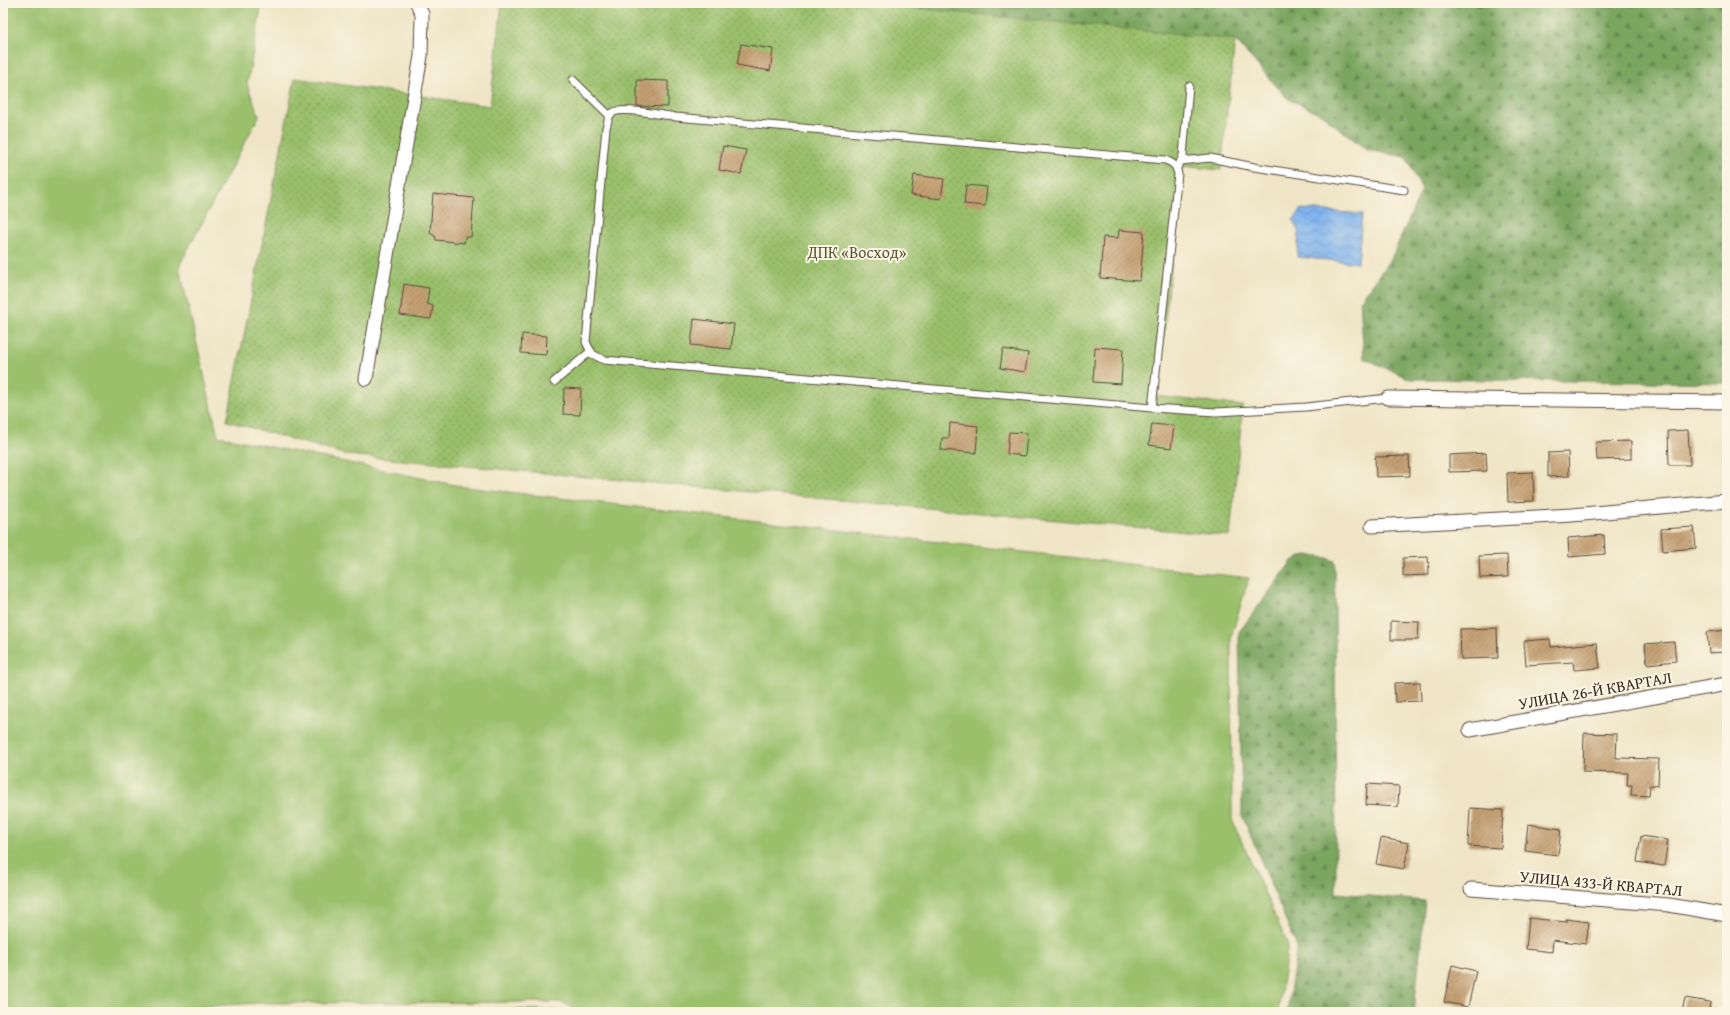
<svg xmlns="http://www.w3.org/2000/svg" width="1730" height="1015" viewBox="0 0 1730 1015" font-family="'Gentium Book Plus',serif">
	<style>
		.grass { fill: #9ac06c; stroke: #6a7545 }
		.forest { fill: url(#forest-firs); stroke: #5b683f }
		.garden { fill: url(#garden-dots); stroke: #6a7545 }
		.water { fill: url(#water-waves); stroke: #5e6e86 }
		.building { fill: url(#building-hatch) }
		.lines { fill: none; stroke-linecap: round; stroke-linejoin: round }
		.service-casing { stroke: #564637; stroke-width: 9 }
		.minor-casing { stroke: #564637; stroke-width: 15 }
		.service { stroke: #fff; stroke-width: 7 }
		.minor { stroke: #fff; stroke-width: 13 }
		.labels { text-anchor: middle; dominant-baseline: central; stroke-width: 4; stroke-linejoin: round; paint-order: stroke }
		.park-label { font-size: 16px; fill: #585735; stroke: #fcf5e5 }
		.street-label { font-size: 16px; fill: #3b2a1e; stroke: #fcf5e5 }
	</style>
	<defs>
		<pattern id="forest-firs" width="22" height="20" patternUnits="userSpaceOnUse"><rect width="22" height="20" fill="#7ba660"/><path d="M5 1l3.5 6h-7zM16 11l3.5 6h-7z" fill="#66874f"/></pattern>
		<pattern id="garden-dots" width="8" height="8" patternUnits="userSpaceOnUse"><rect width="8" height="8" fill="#9ac06c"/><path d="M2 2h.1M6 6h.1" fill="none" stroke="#7f9c58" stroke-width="1.8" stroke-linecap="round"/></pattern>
		<pattern id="water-waves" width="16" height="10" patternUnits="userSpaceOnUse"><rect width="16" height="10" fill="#80b3ed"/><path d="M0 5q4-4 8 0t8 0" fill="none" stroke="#6a92bf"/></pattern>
		<pattern id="building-hatch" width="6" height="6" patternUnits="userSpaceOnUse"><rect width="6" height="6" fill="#c4a073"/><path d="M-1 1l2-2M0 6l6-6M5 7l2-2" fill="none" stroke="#a0835e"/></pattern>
	</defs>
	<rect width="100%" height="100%" fill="#fcf5e5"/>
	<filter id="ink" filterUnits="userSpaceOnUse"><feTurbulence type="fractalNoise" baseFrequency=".025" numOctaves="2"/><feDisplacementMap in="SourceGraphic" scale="8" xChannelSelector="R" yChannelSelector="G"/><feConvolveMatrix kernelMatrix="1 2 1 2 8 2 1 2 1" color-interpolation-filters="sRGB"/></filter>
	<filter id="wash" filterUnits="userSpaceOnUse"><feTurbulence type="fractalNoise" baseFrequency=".012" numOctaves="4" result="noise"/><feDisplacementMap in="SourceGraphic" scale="16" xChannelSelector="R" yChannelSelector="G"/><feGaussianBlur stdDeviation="0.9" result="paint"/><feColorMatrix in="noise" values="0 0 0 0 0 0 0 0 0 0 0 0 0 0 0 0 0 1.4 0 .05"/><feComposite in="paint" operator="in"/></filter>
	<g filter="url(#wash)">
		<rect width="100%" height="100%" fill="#efe5c6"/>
		<path class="grass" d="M3,3H262L247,84L259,116L179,266L218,436L465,487L1249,578L1231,637L1232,820L1288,945L1278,1012H582L560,1002L258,1003L113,1012H3Z"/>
		<g class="forest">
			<path d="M861,3H1727V383L1410,379L1364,358L1360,301L1392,257L1422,190L1406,157L1367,150L1321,114L1288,99L1235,40Z"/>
			<path d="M1306,555L1327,558L1335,561L1336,893L1425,901L1414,1012H1287L1297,947L1242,815L1239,632L1292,561Z"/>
			<path d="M404,1009L563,1010L567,1012H396Z"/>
		</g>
		<path class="garden" d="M502,3H861L1235,40L1221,170L1182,166L1157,396L1243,406L1230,536L347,455L227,421L295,78L490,106Z"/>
		<path class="water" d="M1302,209L1362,214L1358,263L1297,257L1299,233L1293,220Z"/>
		<g id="blocks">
			<g class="building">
				<path d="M741,44L773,49L770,71L737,65Z"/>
				<path d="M637,80L668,81V107L637,106Z"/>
				<path d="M723,146L746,150L741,174L719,170Z"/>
				<path d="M914,175L944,179L941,199L911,195Z"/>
				<path d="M966,185L987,187L985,206L964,204Z"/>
				<path d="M433,194L474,198L471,237H465L464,243L436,240L435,236L430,233Z"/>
				<path d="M1119,230L1144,232L1140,281L1100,278L1103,237L1118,238Z"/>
				<path d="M404,284L429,288L427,304L433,306L431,319L400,315Z"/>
				<path d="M694,319L734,324L731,349L691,345Z"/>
				<path d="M522,334L547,336L546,355L521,353Z"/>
				<path d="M1095,347L1123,349L1121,384L1093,382Z"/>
				<path d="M1003,349L1028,353L1025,372L1000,368Z"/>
				<path d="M564,388L581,389L580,415L563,414Z"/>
				<path d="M950,423L978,426L976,453L941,450L942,438H949Z"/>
				<path d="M1152,424L1174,426L1171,448L1149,445Z"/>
				<path d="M1688,430L1690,465H1669L1668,431Z"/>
				<path d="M1009,432L1027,433L1025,456L1007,454Z"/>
				<path d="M1631,441V459L1597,460L1596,442Z"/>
				<path d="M1568,452L1569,476L1548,477V453Z"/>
				<path d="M1486,453L1487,471L1449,472V455Z"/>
				<path d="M1409,456L1410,476L1376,477L1375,457Z"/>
				<path d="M1533,472L1534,501L1508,502L1507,473Z"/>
				<path d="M1694,527L1696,548L1663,551L1661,529Z"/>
				<path d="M1604,535L1605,554L1569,557L1568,538Z"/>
				<path d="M1507,555L1508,577L1480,578L1479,556Z"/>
				<path d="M1428,557L1429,575L1403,576V558Z"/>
				<path d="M1391,621L1419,622L1418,640H1391Z"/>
				<path d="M1497,628L1498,658L1461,659L1460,629Z"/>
				<path d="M1727,630V652L1709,653L1707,632Z"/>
				<path d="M1550,639L1551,647L1597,643L1600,668L1574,670L1573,662L1526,665L1524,641Z"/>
				<path d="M1674,642L1676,661L1647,664L1645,644Z"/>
				<path d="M1420,682L1421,701L1395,702L1394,683Z"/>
				<path d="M1584,733L1617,734L1616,758L1659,759L1658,786L1650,785L1649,796L1631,795L1632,785H1627L1628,773L1583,772Z"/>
				<path d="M1367,784L1399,786L1398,807L1366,805Z"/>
				<path d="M1470,808L1503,810L1501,848L1468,846Z"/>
				<path d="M1528,824L1561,829L1558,855L1525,851Z"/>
				<path d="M1641,836L1668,840L1664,866L1637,862Z"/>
				<path d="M1381,838L1409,843L1404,869L1376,864Z"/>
				<path d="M1529,918L1566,922V919L1589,922L1586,944L1553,940L1552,952L1526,949Z"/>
				<path d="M1452,965L1476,971L1468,1007L1444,1002Z"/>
				<path d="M1685,998L1710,1002L1709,1012H1682Z"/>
			</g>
		</g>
	</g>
	<g filter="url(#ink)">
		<use href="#blocks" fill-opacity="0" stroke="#564637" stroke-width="1"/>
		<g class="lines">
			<g class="service-casing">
				<g id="service">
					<path d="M573,80L609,115"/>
					<path d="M1181,161L1210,158L1254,167L1404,190"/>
					<path d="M1179,165L1183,156L1189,86"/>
					<path d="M554,382L591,351"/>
					<path d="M1152,408L1178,174C1176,165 1173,163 1165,160L676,117C663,115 624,107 614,112C608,114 608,122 606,128L586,342L592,354L604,360L1152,408L1216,412L1254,410L1306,407L1388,398"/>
				</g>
			</g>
			<g class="minor-casing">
				<g id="minor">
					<path d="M366,379L421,56L422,14L417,3"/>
					<path d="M1388,398L1727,402"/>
					<path d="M1372,526L1572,515L1727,501"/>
					<path d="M1470,730L1727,684"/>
					<path d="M1471,889L1669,905L1727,915"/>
				</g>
			</g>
			<use href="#service" class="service"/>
			<use href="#minor" class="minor"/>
		</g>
	</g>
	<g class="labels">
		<g class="park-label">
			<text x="857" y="252">ДПК «Восход»</text>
		</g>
		<g class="street-label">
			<text transform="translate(1595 690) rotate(-10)">УЛИЦА 26-Й КВАРТАЛ</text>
			<text transform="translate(1601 883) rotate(5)">УЛИЦА 433-Й КВАРТАЛ</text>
		</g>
	</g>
	<rect width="1730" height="1015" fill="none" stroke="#fcf5e5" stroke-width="16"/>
</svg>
